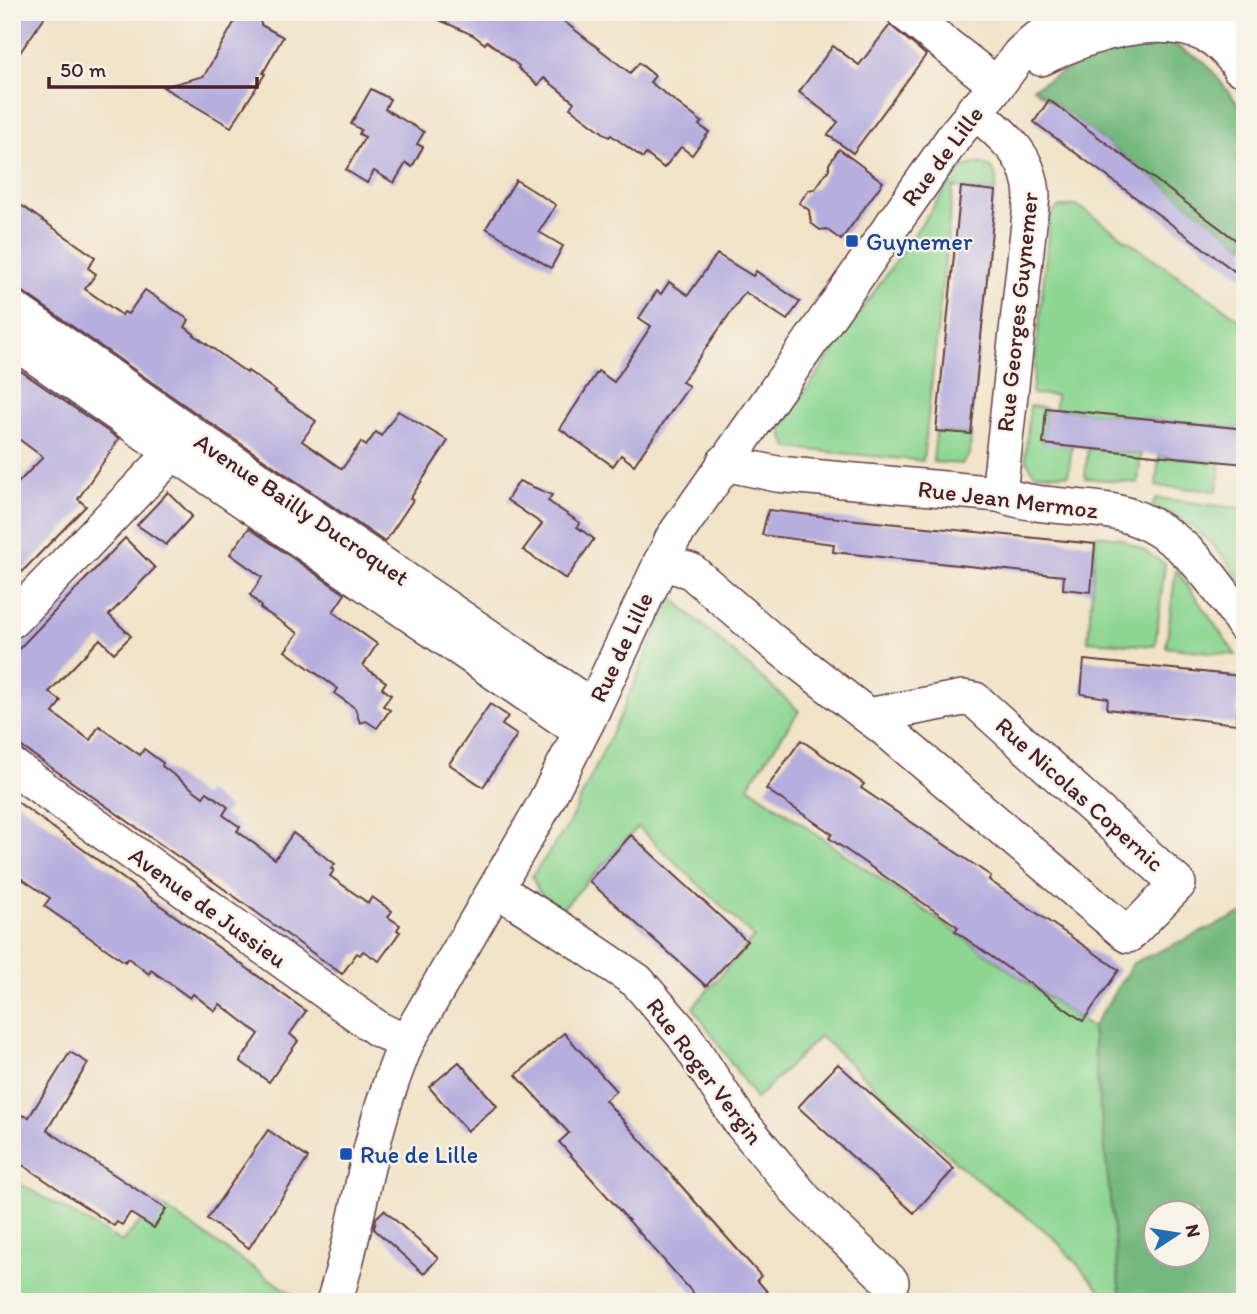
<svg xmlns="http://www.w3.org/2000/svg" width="1257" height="1314" viewBox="0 0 1257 1314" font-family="Itim,sans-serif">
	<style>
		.green { fill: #8dd692; stroke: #6c7a5e; stroke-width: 2 }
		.forest { fill: #72b77c; stroke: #5e6b54; stroke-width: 2; fill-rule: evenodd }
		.building { fill: #b6aede }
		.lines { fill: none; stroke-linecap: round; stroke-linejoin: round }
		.minor-casing { stroke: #633c43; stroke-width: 38 }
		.minor { stroke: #fff; stroke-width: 35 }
		.transit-dot { fill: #1a4fb4; stroke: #f7f3e8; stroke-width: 2.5 }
		.labels { text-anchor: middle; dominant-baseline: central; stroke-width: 5; stroke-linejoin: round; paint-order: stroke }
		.street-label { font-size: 24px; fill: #4a1f2b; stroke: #f7f3e8 }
		.transit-label { font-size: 24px; fill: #164399; stroke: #f7f3e8; text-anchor: start }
	</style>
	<rect width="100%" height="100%" fill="#f7f3e8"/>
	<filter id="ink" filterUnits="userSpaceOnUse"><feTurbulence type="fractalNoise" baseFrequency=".0143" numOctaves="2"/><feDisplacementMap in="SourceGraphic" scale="14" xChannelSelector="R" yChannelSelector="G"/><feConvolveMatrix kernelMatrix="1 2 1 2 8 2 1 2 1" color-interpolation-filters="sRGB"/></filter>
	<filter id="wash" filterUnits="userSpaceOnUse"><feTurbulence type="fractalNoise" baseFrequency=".00686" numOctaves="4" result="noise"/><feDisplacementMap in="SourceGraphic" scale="28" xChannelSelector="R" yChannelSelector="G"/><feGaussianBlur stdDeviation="1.57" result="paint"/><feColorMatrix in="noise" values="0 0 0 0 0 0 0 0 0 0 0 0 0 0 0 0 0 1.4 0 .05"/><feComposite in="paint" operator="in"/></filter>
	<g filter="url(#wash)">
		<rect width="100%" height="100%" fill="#f0e3c8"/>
		<g class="green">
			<path d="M978,163C995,167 997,173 996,191L953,187L923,461L789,448L784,440L781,426L952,180L964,167Z"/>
			<path d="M1077,205L1245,323V429L1055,409L1056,395L1032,394L1050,217L1057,208Z"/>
			<path d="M1030,406L1046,408L1043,443L1072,446L1068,475L1034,473L1025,458Z"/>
			<path d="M936,431L971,434L970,454L962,464L933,462Z"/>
			<path d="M1088,448L1141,454L1138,483L1085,478Z"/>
			<path d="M1159,456L1221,462L1217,491L1156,486Z"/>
			<path d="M1156,498L1245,509V588C1229,561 1209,537 1182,520C1173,514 1161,511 1152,506Z"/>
			<path d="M1096,535L1120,538L1145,551L1165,564L1155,646L1088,641Z"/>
			<path d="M1176,569L1236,655L1166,647Z"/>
			<path d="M671,597L799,711L748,786L1092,1028L1121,1302H1111L1052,1236L965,1170L820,1036L756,1099L693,1007L754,937L638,827L562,909L539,892L532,876L567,827L622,712Z"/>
			<path d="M12,1179L122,1242L157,1203L304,1302H12Z"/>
		</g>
		<g class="forest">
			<path d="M1167,41L1205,62L1245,113V247L1033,88L1114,45Z"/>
			<path d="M1245,912V1302H1121L1092,1028L1133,963ZM1156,1212H1198V1254H1156Z"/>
		</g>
		<g id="blocks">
			<g class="building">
				<path d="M18,12H48L12,64V21Z"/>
				<path d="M240,12H258L261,25L283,37L263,73L265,74L231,127L163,87L204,76Z"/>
				<path d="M422,12H552L630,73L639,63L655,76L650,82L702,122L699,125L709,132L692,155L681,147L664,168L646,154L643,158L611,135L609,137L570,108L574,102L544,78L538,85L518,68L519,66L487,41L485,44L473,35Z"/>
				<path d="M890,25L926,55L853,153L828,135L838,122L799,92L833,46L859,65Z"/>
				<path d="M371,89L390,99L385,109L424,132L417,144L423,147L412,167L406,163L394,183L374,171L367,183L346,170L365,137L359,134L361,130L351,124Z"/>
				<path d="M1049,100L1245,247V279L1034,122Z"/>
				<path d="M839,149L883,182L841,240L826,229L820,230L811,223L809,210L799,203L809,190L815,189L829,169V164Z"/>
				<path d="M516,180L556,205L539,232L563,246L551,268L486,228Z"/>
				<path d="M961,187L996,191L971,434L936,431Z"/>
				<path d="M12,199L95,257L88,268L96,274L85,289L122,315L124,312L128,314L145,290L189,320L185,327L194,334V335L247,373L248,371L276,391L275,392L316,421L302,441L342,469L361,442L366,446L376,432L381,436L398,411L448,441L410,499L413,500L385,542L203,418L12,284Z"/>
				<path d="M717,254L753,276L756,271L800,302L787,320L745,292L682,382L689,386L634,465L621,455L613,466L560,429L598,371L614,382L651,326L639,318L657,291L661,294L669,282L688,295Z"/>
				<path d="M12,365L119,439L78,499L86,506L12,582V489L43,457L12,434Z"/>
				<path d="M1046,408L1245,429V464L1043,444Z"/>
				<path d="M519,481L552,495L548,501L580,523L577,527L594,539L566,579L523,550L542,524L507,500Z"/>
				<path d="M168,492L192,516L166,545L137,525Z"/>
				<path d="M768,510L837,518L1095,544L1091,592L1063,589L1064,576L833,552L834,544L762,535Z"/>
				<path d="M249,528L345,594L333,612L377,644L363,666L386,682L382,688L391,695L383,706L390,710L377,728L366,721L360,723L355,708L334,693L338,689L285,651L298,633L260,608L261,606L250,595L262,577L230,554Z"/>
				<path d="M125,538L155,568L109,615L131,636L114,653L100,639L49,692L61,701L53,713L90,740L99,726L140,755L144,749L163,763L162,766L203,797L207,792L228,807L223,815L240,827L237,831L275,859L293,833L335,864L331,869L334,870L330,876L368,903L372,897L392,911L388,917L400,925L397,930L400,932L379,961L363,951L360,955L357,953L342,974L217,884L12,740V656Z"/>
				<path d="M1084,660L1241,676L1236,724L1107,709L1108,698L1081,694Z"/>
				<path d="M490,704L508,716L502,725L517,735L483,787L449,764Z"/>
				<path d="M801,740L864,784L861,788L991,876L989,880L1119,970L1083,1021L955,931L958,927L829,838L832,834L766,789Z"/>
				<path d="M12,798L306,1011L290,1034L298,1041L269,1082L240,1061L259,1034L220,1004L215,1011L193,994L190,998L151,970L149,974L128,958L125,962L44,906L50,898L12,872Z"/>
				<path d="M631,835L747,941L706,986L589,881Z"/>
				<path d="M564,1033L616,1091L605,1100L761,1276L757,1280L776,1302H701L559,1142L569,1133L516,1075Z"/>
				<path d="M70,1052L88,1063L47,1130L166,1209L154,1228L130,1213L122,1225L117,1222L114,1226L12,1158V1113L29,1117Z"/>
				<path d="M459,1062L497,1106L467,1131L429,1087Z"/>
				<path d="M838,1064L954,1169L914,1213L798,1107Z"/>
				<path d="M268,1130L308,1158L249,1248L207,1219Z"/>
				<path d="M384,1210L438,1258L424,1274L374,1229L376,1218Z"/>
			</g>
		</g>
	</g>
	<g filter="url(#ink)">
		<use href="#blocks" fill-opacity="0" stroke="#633c43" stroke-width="2"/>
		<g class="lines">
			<g class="minor-casing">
				<g id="minor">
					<path d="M904,12L997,85"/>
					<path d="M1229,12C1229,31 1232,50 1239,67"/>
					<path d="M1041,58C1088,34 1159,11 1209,36C1220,42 1228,52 1237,62"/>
					<path d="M974,110C1003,136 1030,154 1032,196L999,494"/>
					<path d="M12,308L191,434L593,708"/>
					<path d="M12,340L151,437L581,731"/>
					<path d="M724,463L777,474L999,494C1034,507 1073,505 1110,511C1174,522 1212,575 1245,626"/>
					<path d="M661,562L691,571L773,642L868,716L883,727L1128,935L1178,884L975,700L963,698L868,716"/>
					<path d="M12,620L189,436"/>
					<path d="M12,766L378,1029L406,1043"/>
					<path d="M496,889L557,927L637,981L683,1034L739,1120L805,1200L891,1282"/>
					<path d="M334,1302C352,1247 360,1190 375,1135C383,1103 394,1073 406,1043L543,807L588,719L673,538L956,134L997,85L1020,54L1034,41L1066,22L1087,12"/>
				</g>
			</g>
			<use href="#minor" class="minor"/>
		</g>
	</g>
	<g class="transit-dot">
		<rect x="845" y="234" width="14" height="14" rx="3.5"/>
		<rect x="339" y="1147" width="14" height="14" rx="3.5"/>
	</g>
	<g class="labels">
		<g class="street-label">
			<text transform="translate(942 156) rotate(-53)">Rue de Lille</text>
			<text transform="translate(1017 312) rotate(-84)">Rue Georges Guynemer</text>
			<text transform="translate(1008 499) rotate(7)">Rue Jean Mermoz</text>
			<text transform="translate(302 509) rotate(34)">Avenue Bailly Ducroquet</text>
			<text transform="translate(621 647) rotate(-65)">Rue de Lille</text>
			<text transform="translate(1080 794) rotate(42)">Rue Nicolas Copernic</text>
			<text transform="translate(208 907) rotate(36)">Avenue de Jussieu</text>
			<text transform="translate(705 1071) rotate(53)">Rue Roger Vergin</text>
		</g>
		<g class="transit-label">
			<text x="866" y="241">Guynemer</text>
			<text x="360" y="1154">Rue de Lille</text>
		</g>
	</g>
	<rect width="1257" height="1314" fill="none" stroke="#f7f3e8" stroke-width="42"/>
	<g transform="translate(1177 1234) rotate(78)"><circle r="33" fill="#f7f3e8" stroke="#b29e9c" stroke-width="2"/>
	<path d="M0-5L12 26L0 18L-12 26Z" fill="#1f6fb2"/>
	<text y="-10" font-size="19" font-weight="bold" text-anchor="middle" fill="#4a1f2b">N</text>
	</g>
	<path d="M49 77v10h208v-10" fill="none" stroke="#4a1f2b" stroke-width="3.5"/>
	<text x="60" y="77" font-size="21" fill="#4a1f2b" stroke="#f7f3e8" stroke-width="5" paint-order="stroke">50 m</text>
</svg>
